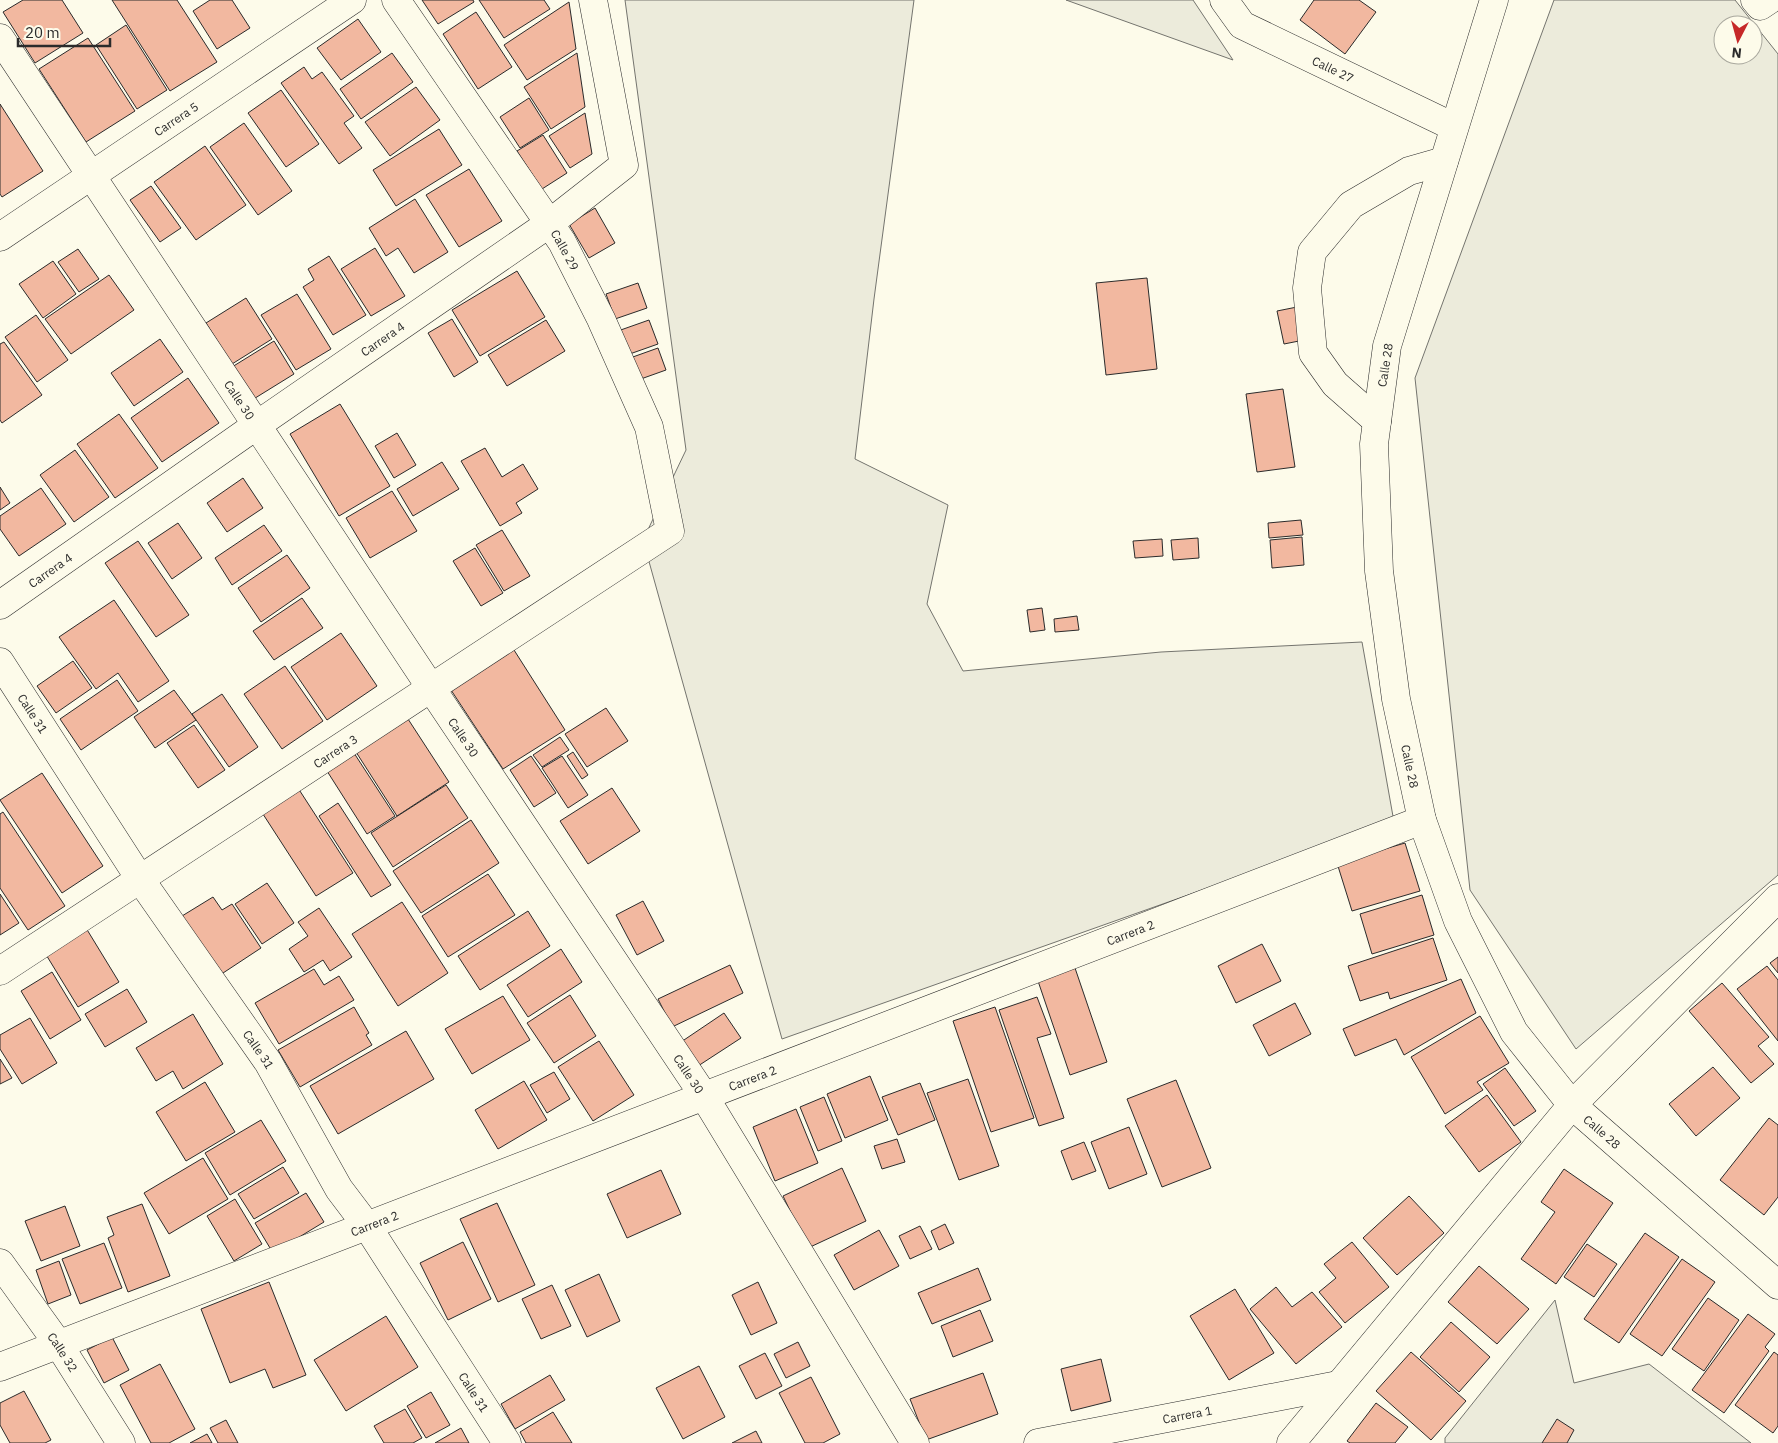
<svg xmlns="http://www.w3.org/2000/svg" width="1778" height="1443" viewBox="0 0 1778 1443" font-family="'IBM Plex Sans',sans-serif">
	<style>
		.green { fill: #ecebdb; stroke: #74746e; fill-rule: evenodd }
		.building { fill: #f2b8a0; stroke: #2b2b2b }
		.lines { fill: none; stroke-linecap: round; stroke-linejoin: round }
		.street-casing { stroke: #2b2b2b; stroke-width: 29 }
		.street { stroke: #fdfbea; stroke-width: 28 }
		.labels { text-anchor: middle; dominant-baseline: central; stroke-width: 4; stroke-linejoin: round; paint-order: stroke }
		.street-label { font-size: 12px; fill: #2b2b2b; stroke: #fdfbea }
	</style>
	<rect width="100%" height="100%" fill="#fdfbea"/>
	<g class="green">
		<path d="M625,0H914L874,299L855,459L948,505L927,604L963,671L1161,652L1362,642L1394,822L782,1039L643,540L686,450Z"/>
		<path d="M1066,0H1193L1233,60Z"/>
		<path d="M1554,0H1735L1778,54V875L1576,1049L1470,890L1415,378ZM1723,25H1753V55H1723Z"/>
		<path d="M1555,1300L1574,1383L1649,1364L1751,1443H1445V1438Z"/>
	</g>
	<g class="building">
		<path d="M23,0H62L83,33L35,63L3,12Z"/>
		<path d="M112,0H177L217,62L170,91Z"/>
		<path d="M210,0H232L250,28L217,49L193,11Z"/>
		<path d="M422,0H473L474,2L438,24Z"/>
		<path d="M479,0H544L550,9L504,38Z"/>
		<path d="M1314,0H1359L1376,12L1345,54L1300,20Z"/>
		<path d="M569,2L576,49L527,80L504,45Z"/>
		<path d="M476,12L512,67L478,89L443,34Z"/>
		<path d="M358,19L381,52L341,80L317,48Z"/>
		<path d="M126,25L167,90L137,109L96,45Z"/>
		<path d="M88,38L135,111L86,142L39,69Z"/>
		<path d="M392,53L413,82L361,119L340,89Z"/>
		<path d="M577,53L585,107L551,129L524,87Z"/>
		<path d="M304,67L312,79L322,72L354,116L344,123L362,148L339,164L281,83Z"/>
		<path d="M416,87L440,120L390,156L365,122Z"/>
		<path d="M281,90L319,144L286,167L248,113Z"/>
		<path d="M529,98L549,130L520,148L500,117Z"/>
		<path d="M0,104L43,171L2,197L0,194Z"/>
		<path d="M585,113L592,154L570,168L549,136Z"/>
		<path d="M244,123L292,191L258,215L210,147Z"/>
		<path d="M439,129L462,165L396,206L373,170Z"/>
		<path d="M543,135L567,173L542,189L517,151Z"/>
		<path d="M205,146L246,205L196,240L154,182Z"/>
		<path d="M469,169L502,221L459,247L426,195Z"/>
		<path d="M151,186L181,228L160,242L130,200Z"/>
		<path d="M415,199L448,252L414,273L398,248L386,256L369,228Z"/>
		<path d="M595,208L615,243L589,258L569,224Z"/>
		<path d="M375,248L405,296L371,316L341,269Z"/>
		<path d="M78,249L99,279L79,292L58,262Z"/>
		<path d="M329,256L366,315L333,335L303,287L314,280L308,269Z"/>
		<path d="M53,261L76,294L43,318L19,284Z"/>
		<path d="M517,271L545,317L480,356L452,310Z"/>
		<path d="M109,275L134,310L71,354L45,319Z"/>
		<path d="M1147,278L1157,369L1106,375L1096,283Z"/>
		<path d="M638,283L647,308L615,319L606,294Z"/>
		<path d="M297,294L331,349L296,370L261,315Z"/>
		<path d="M246,298L272,339L232,364L206,323Z"/>
		<path d="M1297,307L1304,340L1284,344L1277,311Z"/>
		<path d="M36,315L68,360L37,382L5,337Z"/>
		<path d="M452,319L478,362L454,377L428,333Z"/>
		<path d="M546,320L565,351L507,386L488,355Z"/>
		<path d="M649,320L658,344L624,356L615,332Z"/>
		<path d="M160,339L183,372L134,406L111,373Z"/>
		<path d="M274,341L294,374L252,400L232,367Z"/>
		<path d="M4,342L42,395L2,423L0,420V344Z"/>
		<path d="M658,348L666,370L638,380L630,358Z"/>
		<path d="M188,378L219,423L162,462L131,418Z"/>
		<path d="M1283,389L1295,467L1257,472L1246,394Z"/>
		<path d="M340,404L390,486L339,516L290,434Z"/>
		<path d="M119,414L158,468L115,498L77,444Z"/>
		<path d="M397,433L416,465L394,478L375,446Z"/>
		<path d="M485,448L502,477L523,464L538,489L516,503L522,513L500,526L461,461Z"/>
		<path d="M75,450L109,497L74,522L40,475Z"/>
		<path d="M442,462L459,489L413,516L397,489Z"/>
		<path d="M243,478L263,508L227,532L207,503Z"/>
		<path d="M0,487L10,503L0,510Z"/>
		<path d="M41,488L66,524L19,556L0,529V516Z"/>
		<path d="M392,491L417,531L370,558L346,518Z"/>
		<path d="M1301,520L1303,535L1269,538L1268,523Z"/>
		<path d="M178,523L202,558L172,579L148,543Z"/>
		<path d="M264,525L282,551L232,585L215,558Z"/>
		<path d="M502,530L530,576L504,591L476,545Z"/>
		<path d="M1302,537L1304,565L1272,568L1270,540Z"/>
		<path d="M1198,538L1199,558L1173,560L1171,540Z"/>
		<path d="M1162,539L1163,556L1135,558L1133,541Z"/>
		<path d="M138,541L189,615L156,637L105,563Z"/>
		<path d="M475,548L503,593L481,606L453,561Z"/>
		<path d="M287,555L310,588L261,622L238,588Z"/>
		<path d="M302,598L323,628L274,660L253,631Z"/>
		<path d="M114,600L169,681L138,702L118,673L96,689L59,637Z"/>
		<path d="M1042,608L1045,630L1030,632L1027,610Z"/>
		<path d="M1077,616L1079,630L1055,632L1054,619Z"/>
		<path d="M341,633L377,686L327,720L291,667Z"/>
		<path d="M514,650L565,730L503,769L451,690Z"/>
		<path d="M73,661L92,688L56,713L37,686Z"/>
		<path d="M285,666L323,721L282,749L244,694Z"/>
		<path d="M117,680L138,711L81,750L60,719Z"/>
		<path d="M174,690L196,720L155,748L134,717Z"/>
		<path d="M222,694L258,747L229,767L192,714Z"/>
		<path d="M606,708L628,741L587,767L565,734Z"/>
		<path d="M408,719L449,782L397,816L356,752Z"/>
		<path d="M194,725L225,770L198,788L167,743Z"/>
		<path d="M560,737L569,750L542,767L533,755Z"/>
		<path d="M573,752L588,775L582,779L567,756Z"/>
		<path d="M354,753L395,816L367,834L327,771Z"/>
		<path d="M531,756L556,793L534,807L510,770Z"/>
		<path d="M562,756L588,795L568,808L542,768Z"/>
		<path d="M42,773L103,866L62,893L0,800Z"/>
		<path d="M446,785L468,818L393,867L371,833Z"/>
		<path d="M298,788L353,873L316,896L261,811Z"/>
		<path d="M612,788L640,831L588,864L560,821Z"/>
		<path d="M338,803L391,885L371,897L319,816Z"/>
		<path d="M3,812L65,906L28,930L0,888V814Z"/>
		<path d="M471,820L499,863L421,913L393,871Z"/>
		<path d="M1405,843L1420,891L1352,911L1337,863Z"/>
		<path d="M488,874L515,915L448,957L422,916Z"/>
		<path d="M267,883L294,923L262,944L235,904Z"/>
		<path d="M0,894L19,923L0,935Z"/>
		<path d="M1422,895L1434,935L1372,954L1360,914Z"/>
		<path d="M213,897L222,910L232,904L261,948L220,975L182,916Z"/>
		<path d="M643,901L664,941L637,955L616,915Z"/>
		<path d="M402,902L448,973L398,1006L352,934Z"/>
		<path d="M319,908L352,957L330,971L323,960L304,972L289,949L308,936L298,922Z"/>
		<path d="M528,911L550,946L480,990L458,956Z"/>
		<path d="M86,928L119,982L78,1007L45,953Z"/>
		<path d="M1433,938L1447,980L1390,999L1388,992L1360,1001L1348,966Z"/>
		<path d="M1262,944L1281,981L1236,1003L1218,966Z"/>
		<path d="M561,949L582,982L528,1017L507,985Z"/>
		<path d="M1778,957V973L1770,963Z"/>
		<path d="M730,965L743,993L672,1027L658,999Z"/>
		<path d="M1767,966L1778,980V1041L1737,989Z"/>
		<path d="M1075,968L1107,1062L1070,1075L1038,981Z"/>
		<path d="M314,969L324,985L339,976L354,1000L279,1044L255,1003Z"/>
		<path d="M52,972L81,1020L50,1039L21,991Z"/>
		<path d="M1461,979L1476,1013L1404,1055L1396,1039L1355,1056L1343,1029Z"/>
		<path d="M1722,983L1769,1037L1758,1046L1774,1064L1751,1083L1689,1011Z"/>
		<path d="M127,989L147,1022L105,1047L85,1014Z"/>
		<path d="M570,995L596,1036L554,1063L527,1023Z"/>
		<path d="M503,996L530,1040L472,1074L445,1029Z"/>
		<path d="M1037,997L1051,1034L1037,1038L1064,1118L1039,1126L999,1010Z"/>
		<path d="M1295,1003L1311,1034L1269,1056L1253,1025Z"/>
		<path d="M354,1007L369,1033L366,1035L372,1045L300,1087L278,1050Z"/>
		<path d="M995,1007L1034,1118L991,1132L953,1021Z"/>
		<path d="M724,1013L741,1038L698,1066L681,1042Z"/>
		<path d="M193,1014L223,1064L183,1089L173,1071L156,1081L136,1048Z"/>
		<path d="M1480,1016L1509,1063L1477,1082L1483,1090L1445,1114L1411,1057Z"/>
		<path d="M30,1018L57,1063L22,1084L0,1049V1035Z"/>
		<path d="M406,1031L434,1079L338,1134L310,1086Z"/>
		<path d="M599,1041L634,1095L593,1121L558,1067Z"/>
		<path d="M0,1059L12,1078L0,1084Z"/>
		<path d="M1713,1067L1740,1098L1696,1136L1669,1104Z"/>
		<path d="M1505,1068L1536,1111L1514,1126L1483,1084Z"/>
		<path d="M554,1072L570,1099L547,1113L530,1085Z"/>
		<path d="M870,1076L888,1120L845,1138L827,1094Z"/>
		<path d="M968,1079L999,1166L959,1180L927,1093Z"/>
		<path d="M1176,1080L1211,1168L1162,1187L1127,1099Z"/>
		<path d="M524,1081L547,1120L498,1149L475,1110Z"/>
		<path d="M205,1082L235,1132L186,1161L156,1112Z"/>
		<path d="M920,1083L935,1120L898,1135L882,1097Z"/>
		<path d="M1487,1095L1521,1142L1479,1172L1445,1126Z"/>
		<path d="M824,1097L842,1141L818,1151L800,1107Z"/>
		<path d="M796,1109L818,1163L775,1181L753,1127Z"/>
		<path d="M1769,1118L1778,1125V1197L1764,1215L1720,1180Z"/>
		<path d="M261,1120L286,1161L230,1195L205,1153Z"/>
		<path d="M1129,1127L1147,1174L1109,1189L1091,1142Z"/>
		<path d="M897,1139L905,1162L882,1169L874,1146Z"/>
		<path d="M1084,1142L1096,1171L1072,1180L1061,1151Z"/>
		<path d="M203,1158L228,1199L169,1234L144,1193Z"/>
		<path d="M283,1167L299,1193L254,1219L238,1194Z"/>
		<path d="M842,1168L866,1221L808,1248L783,1196Z"/>
		<path d="M1564,1169L1613,1203L1556,1284L1521,1259L1555,1212L1541,1202Z"/>
		<path d="M661,1170L681,1214L627,1238L607,1194Z"/>
		<path d="M306,1193L324,1222L273,1253L255,1223Z"/>
		<path d="M1409,1196L1444,1233L1397,1275L1363,1238Z"/>
		<path d="M235,1199L262,1244L234,1261L207,1216Z"/>
		<path d="M497,1203L535,1285L498,1302L460,1219Z"/>
		<path d="M142,1204L170,1276L128,1292L108,1238L114,1235L107,1217Z"/>
		<path d="M65,1206L80,1246L41,1261L25,1221Z"/>
		<path d="M945,1224L954,1243L939,1250L931,1231Z"/>
		<path d="M920,1226L932,1249L910,1259L899,1236Z"/>
		<path d="M879,1230L899,1266L854,1290L834,1255Z"/>
		<path d="M1645,1233L1679,1257L1619,1343L1584,1319Z"/>
		<path d="M463,1242L491,1299L448,1320L420,1263Z"/>
		<path d="M1352,1242L1389,1287L1345,1323L1319,1292L1336,1278L1324,1264Z"/>
		<path d="M104,1243L122,1288L80,1304L62,1259Z"/>
		<path d="M1587,1244L1617,1264L1594,1297L1564,1277Z"/>
		<path d="M1682,1259L1715,1282L1662,1356L1630,1334Z"/>
		<path d="M59,1261L71,1295L48,1304L36,1270Z"/>
		<path d="M1479,1266L1529,1309L1497,1344L1448,1302Z"/>
		<path d="M978,1268L991,1300L932,1324L918,1293Z"/>
		<path d="M599,1274L620,1321L587,1337L565,1290Z"/>
		<path d="M269,1282L306,1375L273,1388L265,1369L230,1383L201,1309Z"/>
		<path d="M758,1282L777,1323L751,1335L732,1295Z"/>
		<path d="M552,1285L571,1326L541,1339L522,1299Z"/>
		<path d="M1276,1287L1292,1307L1312,1292L1342,1327L1296,1364L1250,1309Z"/>
		<path d="M1235,1289L1274,1353L1229,1380L1190,1316Z"/>
		<path d="M1708,1298L1739,1320L1704,1371L1672,1349Z"/>
		<path d="M980,1310L993,1341L953,1357L941,1326Z"/>
		<path d="M1748,1314L1775,1334L1765,1347L1769,1351L1724,1413L1692,1390Z"/>
		<path d="M386,1316L418,1367L346,1411L314,1360Z"/>
		<path d="M1451,1322L1490,1357L1459,1392L1420,1357Z"/>
		<path d="M112,1337L129,1370L104,1383L87,1350Z"/>
		<path d="M798,1342L810,1366L786,1378L774,1354Z"/>
		<path d="M1411,1352L1466,1401L1431,1440L1376,1391Z"/>
		<path d="M1774,1352L1778,1355V1426L1773,1433L1735,1405Z"/>
		<path d="M765,1353L782,1386L756,1399L739,1366Z"/>
		<path d="M1101,1359L1111,1401L1071,1411L1061,1369Z"/>
		<path d="M160,1364L195,1429L169,1443H151L120,1385Z"/>
		<path d="M699,1366L725,1417L683,1439L656,1388Z"/>
		<path d="M983,1373L998,1414L926,1440L910,1399Z"/>
		<path d="M550,1375L565,1400L515,1429L501,1404Z"/>
		<path d="M811,1377L840,1434L823,1443H805L779,1393Z"/>
		<path d="M24,1391L51,1440L45,1443H10L0,1425V1403Z"/>
		<path d="M431,1392L450,1425L426,1438L407,1406Z"/>
		<path d="M1376,1403L1408,1427L1395,1443H1350L1347,1441Z"/>
		<path d="M405,1409L422,1438L413,1443H384L374,1426Z"/>
		<path d="M553,1412L572,1443H526L520,1432Z"/>
		<path d="M1557,1419L1574,1430L1567,1443H1542Z"/>
		<path d="M226,1420L238,1443H218L210,1428Z"/>
		<path d="M461,1428L469,1443H435Z"/>
		<path d="M756,1431L762,1443H732Z"/>
		<path d="M207,1434L212,1443H190Z"/>
	</g>
	<g class="lines">
		<g class="street-casing">
			<g id="street">
				<path id="s1" d="M1224,0L1242,25L1454,127"/>
				<path id="s2" d="M1494,0L1387,346L1374,444L1379,571L1396,699L1422,820L1458,921L1514,1032L1572,1105L1778,1285"/>
				<path d="M1755,0L1760,6L1769,0"/>
				<path id="s3" d="M0,38L431,688L704,1096L915,1443"/>
				<path id="s4" d="M0,237L352,0"/>
				<path d="M1377,421L1335,384L1313,353L1307,288L1312,252L1351,205L1409,171L1444,161"/>
				<path id="s5" d="M0,605L257,425L550,223L624,165L593,0"/>
				<path id="s6" d="M0,662L140,879L268,1062L339,1189L367,1226L507,1443"/>
				<path id="s7" d="M0,971L670,531L649,427L601,319L562,242L396,0"/>
				<path id="s8" d="M0,1263L59,1345L121,1443"/>
				<path id="s9" d="M0,1367L1422,820"/>
				<path id="s10" d="M1038,1443L1338,1385"/>
				<path d="M1291,1443L1572,1105L1778,898"/>
			</g>
		</g>
		<use href="#street" class="street"/>
	</g>
	<g class="labels">
		<g class="street-label">
			<text stroke="none"><textPath href="#s1" startOffset="132">Calle 27</textPath></text>
			<text stroke="none"><textPath href="#s4" startOffset="212">Carrera 5</textPath></text>
			<text transform="translate(565 250) rotate(61)">Calle 29</text>
			<text stroke="none"><textPath href="#s5" startOffset="466">Carrera 4</textPath></text>
			<text transform="translate(1385 365) rotate(-81)">Calle 28</text>
			<text stroke="none"><textPath href="#s3" startOffset="434">Calle 30</textPath></text>
			<text stroke="none"><textPath href="#s5" startOffset="61">Carrera 4</textPath></text>
			<text stroke="none"><textPath href="#s6" startOffset="61">Calle 31</textPath></text>
			<text stroke="none"><textPath href="#s3" startOffset="839">Calle 30</textPath></text>
			<text stroke="none"><textPath href="#s7" startOffset="401">Carrera 3</textPath></text>
			<text stroke="none"><textPath href="#s2" startOffset="786">Calle 28</textPath></text>
			<text stroke="none"><textPath href="#s9" startOffset="1211">Carrera 2</textPath></text>
			<text stroke="none"><textPath href="#s6" startOffset="466">Calle 31</textPath></text>
			<text stroke="none"><textPath href="#s3" startOffset="1244">Calle 30</textPath></text>
			<text stroke="none"><textPath href="#s9" startOffset="806">Carrera 2</textPath></text>
			<text stroke="none"><textPath href="#s2" startOffset="1206">Calle 28</textPath></text>
			<text stroke="none"><textPath href="#s9" startOffset="401">Carrera 2</textPath></text>
			<text stroke="none"><textPath href="#s8" startOffset="109">Calle 32</textPath></text>
			<text stroke="none"><textPath href="#s6" startOffset="871">Calle 31</textPath></text>
			<text stroke="none"><textPath href="#s10" startOffset="152">Carrera 1</textPath></text>
		</g>
	</g>
	<g transform="translate(1738 40) rotate(186)"><circle r="24" fill="#fdfbea" stroke="#a9a89e"/>
	<path d="M0-4L9 19L0 12L-9 19Z" fill="#c62828"/>
	<text y="-8" font-size="14" font-weight="bold" text-anchor="middle" fill="#2b2b2b">N</text>
	</g>
	<path d="M18 38v8h92v-8" fill="none" stroke="#2b2b2b" stroke-width="2.5"/>
	<text x="25" y="38" font-size="15" fill="#2b2b2b" stroke="#fdfbea" stroke-width="4" paint-order="stroke">20 m</text>
</svg>
